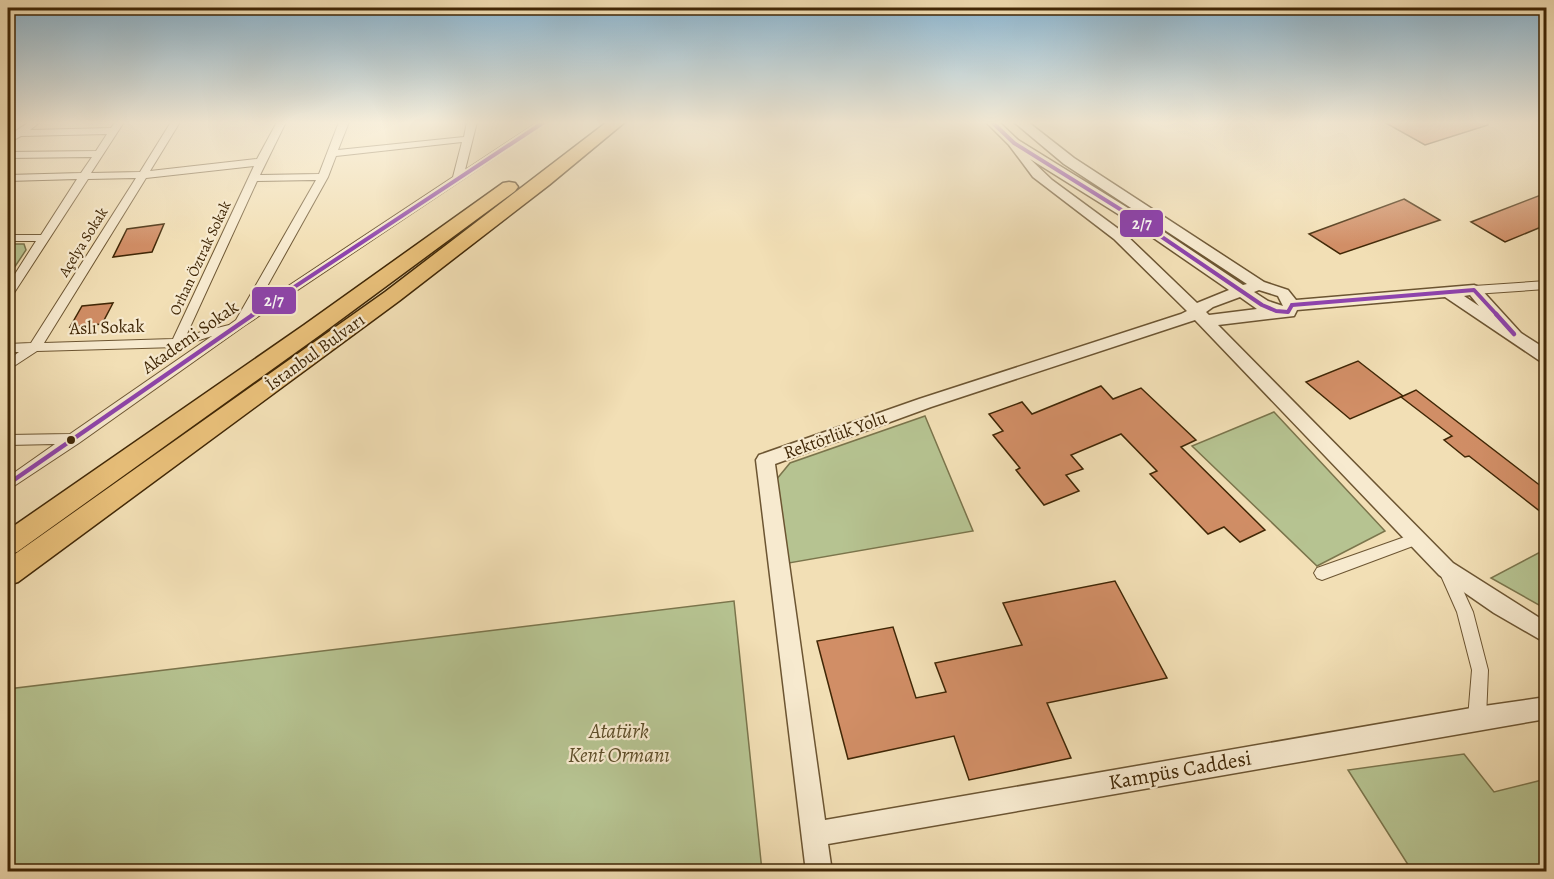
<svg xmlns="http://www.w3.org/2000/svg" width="1554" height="879" viewBox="0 0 1554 879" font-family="Alegreya,serif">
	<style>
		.green { fill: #b6c391; stroke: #7b754c; stroke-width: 1.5 }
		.building { fill: #d18e66; stroke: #402706; stroke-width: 1.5 }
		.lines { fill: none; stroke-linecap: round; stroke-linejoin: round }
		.minor-casing { stroke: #6c5532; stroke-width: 2 }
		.tertiary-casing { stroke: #6c5532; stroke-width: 3 }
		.trunk-casing { stroke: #402706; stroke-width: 3 }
		.minor { fill: #f7eacf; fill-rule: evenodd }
		.tertiary { fill: #f7eacf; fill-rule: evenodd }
		.trunk { fill: #e9c07a; fill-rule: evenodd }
		.bus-1-far1-casing { stroke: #f7eacf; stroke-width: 8 }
		.bus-1-casing { stroke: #f7eacf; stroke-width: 9 }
		.bus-1-far1 { stroke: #8e44ad; stroke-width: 4 }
		.bus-1 { stroke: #8e44ad; stroke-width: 4.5 }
		.bus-dot { fill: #402706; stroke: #f7eacf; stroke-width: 2 }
		.labels { text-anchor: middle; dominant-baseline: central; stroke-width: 4.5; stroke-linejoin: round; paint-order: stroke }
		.far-street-label { font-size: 15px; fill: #402706; stroke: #f7eacf }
		.street-label { font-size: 18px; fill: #402706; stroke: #f7eacf }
		.near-park-label { font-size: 21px; font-style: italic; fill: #5e4e29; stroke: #f7eacf }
		.near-street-label { font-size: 21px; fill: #402706; stroke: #f7eacf }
		.line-badge { stroke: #f7eacf; stroke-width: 2 }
		.badge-label { font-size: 16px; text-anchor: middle; font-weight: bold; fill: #fff }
	</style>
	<rect width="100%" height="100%" fill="#f2dfb5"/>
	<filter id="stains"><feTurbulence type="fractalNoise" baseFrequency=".00333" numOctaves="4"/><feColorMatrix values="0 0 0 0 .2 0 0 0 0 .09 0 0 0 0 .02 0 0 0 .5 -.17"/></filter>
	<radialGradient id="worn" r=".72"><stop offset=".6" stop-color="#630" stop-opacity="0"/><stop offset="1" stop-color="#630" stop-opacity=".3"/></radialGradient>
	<g class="green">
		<path d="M8,244H24L26,250L8,277Z"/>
		<path d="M1274,412L1385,531L1317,566L1192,446Z"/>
		<path d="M925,416L973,531L789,563L776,480L790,463Z"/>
		<path d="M1546,549V609L1491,578Z"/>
		<path d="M734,601L762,871H8V689Z"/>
		<path d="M1464,754L1494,792L1546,779V871H1412L1348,770Z"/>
	</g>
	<g class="building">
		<path d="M1384,122H1488V125L1425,145Z"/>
		<path d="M1546,193V225L1505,242L1471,222Z"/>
		<path d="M1404,199L1440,220L1340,254L1309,234Z"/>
		<path d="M164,224L152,252L113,257L127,229Z"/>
		<path d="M113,303L102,324L70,327L82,306Z"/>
		<path d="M1358,361L1403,396L1350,419L1306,382Z"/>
		<path d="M1101,386L1113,399L1141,388L1196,440L1181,447L1265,530L1240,542L1224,527L1208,534L1150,474L1157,471L1121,434L1071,455L1083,469L1066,475L1079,491L1044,505L1016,470L1020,468L993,435L1003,431L989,414L1022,402L1032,414Z"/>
		<path d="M1416,390L1546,490V516L1469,456L1465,457L1444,440L1452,436L1401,397Z"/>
		<path d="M1115,581L1167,678L1047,703L1071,758L969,780L954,736L848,759L817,641L893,627L916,698L946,692L935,663L1022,645L1003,603Z"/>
	</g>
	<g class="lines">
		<g class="minor-casing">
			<g id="minor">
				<path d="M29,122H40L30,130L111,128L115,122H124L91,173L140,172L171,122H180L150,171L257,159L277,122H286L260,175L319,174L339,122H349L338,150L464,137L467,122H477L465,170L538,122H548L244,326L79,443L8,490V477L55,444L8,445V435L70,434L212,336L177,347L37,351L8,370V360L19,352H8V344L31,343L136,178L88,179L12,296L8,297V285L36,241H8V235H41L77,179L8,181V175L81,173L92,157L8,158V152L96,151L107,134L21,136L8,143V136ZM462,142L453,177L255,308L328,177L336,156ZM254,166L173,339L44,343L146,178ZM316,180L236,320L229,325L186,336L257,181Z"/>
				<path d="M1546,281V289L1474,294L1468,290L1474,286Z"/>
				<path d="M1416,533L1421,535L1423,539L1421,543L1322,580L1317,578L1314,573L1317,568Z"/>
				<path d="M1446,562L1451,564L1473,612L1488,670L1486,718L1483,724L1477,726L1471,724L1468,718L1472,670L1457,612L1438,569L1441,564Z"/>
			</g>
		</g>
		<g class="tertiary-casing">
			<path id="tertiary" d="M986,122H999L1018,140L1136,213L1243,285L1247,284L1064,164L1014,122H1028L1074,158L1264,282L1288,290L1296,300L1474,285L1479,287L1521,333L1546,349V363L1540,361L1445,297L1297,310L1294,316L1218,325L1453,563L1546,622V643L1494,613L1439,575L1195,320L931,407L775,464L825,820L1477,707L1546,697V719L828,844L832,872H806L756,460L759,455L919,399L1181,314L1187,311L1114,239L1033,177L1009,145ZM1030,159L1126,219L1229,290L1197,303L1124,233L1052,180ZM1259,290L1278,296L1283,306L1268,301L1254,292ZM1470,295L1479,306L1464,296ZM1240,297L1257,309L1209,315L1206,312L1213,307Z"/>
		</g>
		<g class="trunk-casing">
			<g id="trunk">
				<path d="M607,122H625L549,185L399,301L18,582L8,585V559L385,292Z"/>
				<path d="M509,182L515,183L518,187L515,191L320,335L17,552L8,555V530L304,325L503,183Z"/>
			</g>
		</g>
		<use href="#minor" class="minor"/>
		<use href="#tertiary" class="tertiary"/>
		<use href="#trunk" class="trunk"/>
		<g class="bus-1-far1-casing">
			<g id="bus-1-far1">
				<path d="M992,122L1014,143L1131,216L1262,305L1276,311L1288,312L1292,305"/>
				<path d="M1292,305L1474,290L1497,315"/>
				<path d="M252,315L544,122"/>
			</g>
		</g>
		<g class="bus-1-casing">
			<g id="bus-1">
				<path d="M1496,314L1514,334"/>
				<path d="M8,484L254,314"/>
			</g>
		</g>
		<use href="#bus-1-far1" class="bus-1-far1"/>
		<use href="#bus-1" class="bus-1"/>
	</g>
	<linearGradient id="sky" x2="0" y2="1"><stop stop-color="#8ab7d4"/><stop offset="0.5" stop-color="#f9f1de"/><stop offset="1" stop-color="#f9f1de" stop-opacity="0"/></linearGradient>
	<rect width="1554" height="245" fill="url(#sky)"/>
	<circle class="bus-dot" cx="71" cy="440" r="5"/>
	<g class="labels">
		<g class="far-street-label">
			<text transform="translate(83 242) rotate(-58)">Açelya Sokak</text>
			<text transform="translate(200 258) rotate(-65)">Orhan Öztrak Sokak</text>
		</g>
		<g class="street-label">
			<text transform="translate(107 327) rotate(-2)">Aslı Sokak</text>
			<text transform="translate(190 337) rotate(-35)">Akademi Sokak</text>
			<text transform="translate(315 352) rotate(-36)">İstanbul Bulvarı</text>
			<text transform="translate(835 435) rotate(-20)">Rektörlük Yolu</text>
		</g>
		<g class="near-park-label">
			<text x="619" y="731">Atatürk<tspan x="619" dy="24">Kent Ormanı</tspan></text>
		</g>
		<g class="near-street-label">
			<text transform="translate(1180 770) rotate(-10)">Kampüs Caddesi</text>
		</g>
	</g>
	<g class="line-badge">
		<rect x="1119" y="209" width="45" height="29" rx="6" fill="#8e44ad"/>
		<rect x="251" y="286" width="46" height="29" rx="6" fill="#8e44ad"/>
	</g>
	<g class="badge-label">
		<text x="1142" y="229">2/7</text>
		<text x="274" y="306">2/7</text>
	</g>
	<rect width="1554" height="879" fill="none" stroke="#f2dfb5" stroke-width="30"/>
	<rect x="9" y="9" width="1536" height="861" fill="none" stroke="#402706" stroke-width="3"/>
	<rect x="15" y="15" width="1524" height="849" fill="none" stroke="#402706" stroke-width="1.5"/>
	<rect width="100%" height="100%" filter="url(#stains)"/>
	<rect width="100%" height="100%" fill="url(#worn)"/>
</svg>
